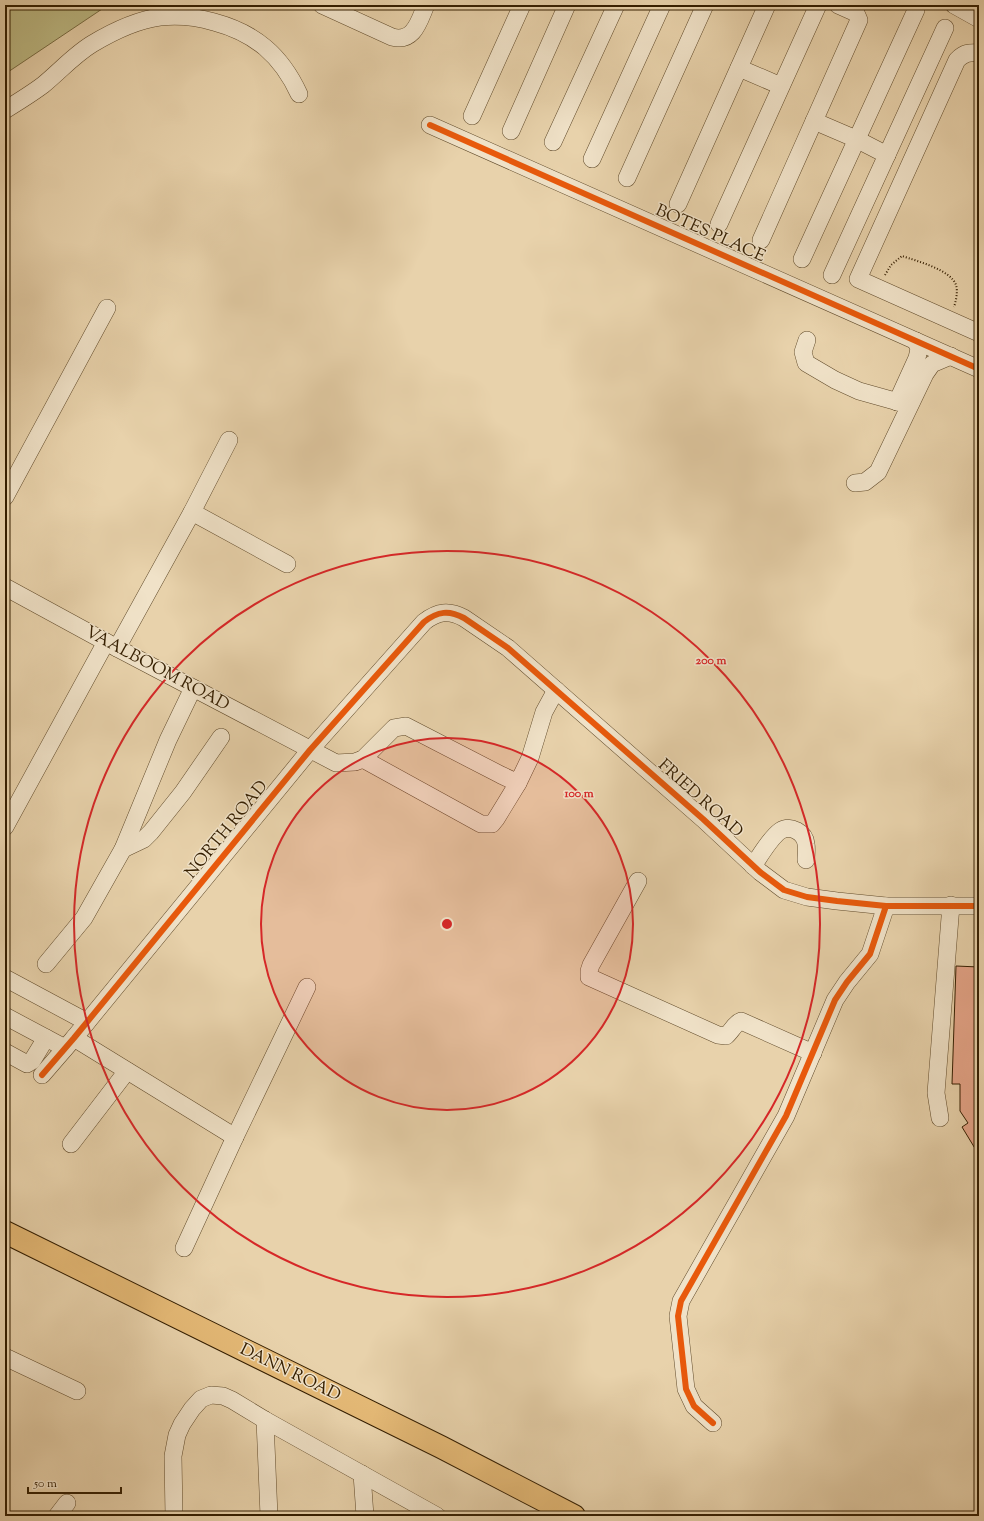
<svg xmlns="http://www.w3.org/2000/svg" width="984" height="1521" viewBox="0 0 984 1521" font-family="'Sorts Mill Goudy',serif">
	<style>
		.green { fill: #bdba84; stroke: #786c42 }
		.building { fill: #e6a589; stroke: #341e00 }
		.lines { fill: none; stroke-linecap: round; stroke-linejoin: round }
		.minor-casing { stroke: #614b2b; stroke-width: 18 }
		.major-casing { stroke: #341e00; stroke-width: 24 }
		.path { stroke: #341e00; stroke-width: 2; stroke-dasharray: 1 2; stroke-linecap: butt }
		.minor { stroke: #f0e2c8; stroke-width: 17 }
		.major { stroke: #e4b976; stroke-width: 22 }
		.cycleway-casing { stroke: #f0e2c8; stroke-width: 8 }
		.cycleway { stroke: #e8590c; stroke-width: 6 }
		.ring { fill: none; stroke: #d62828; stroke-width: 2 }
		.labels { text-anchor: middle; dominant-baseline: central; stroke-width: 3; stroke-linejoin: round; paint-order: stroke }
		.street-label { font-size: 17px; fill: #341e00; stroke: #f0e2c8 }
		.centre { fill: #d62828; stroke: #f0e2c8; stroke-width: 2 }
		.ring-label { font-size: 12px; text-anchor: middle; font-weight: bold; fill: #d62828; stroke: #f0e2c8; stroke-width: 3; stroke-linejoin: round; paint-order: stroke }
	</style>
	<rect width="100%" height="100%" fill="#e8d2ab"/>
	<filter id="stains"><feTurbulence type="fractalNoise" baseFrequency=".005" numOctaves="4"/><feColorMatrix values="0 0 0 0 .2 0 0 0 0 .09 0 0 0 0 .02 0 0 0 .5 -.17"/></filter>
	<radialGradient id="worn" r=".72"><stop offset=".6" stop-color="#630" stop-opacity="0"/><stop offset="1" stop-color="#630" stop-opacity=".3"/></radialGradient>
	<path class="green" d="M5,5H108L5,74Z"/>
	<path class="building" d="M956,966L979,967V1155L962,1127L968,1123L960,1111V1084H952Z"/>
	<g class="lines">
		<g class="minor-casing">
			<g id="minor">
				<path d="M322,5L392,37C414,43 419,21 426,5"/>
				<path d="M954,5L979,19"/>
				<path d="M979,53C969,52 964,53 957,60L858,279L979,333"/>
				<path d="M739,68L781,86"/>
				<path d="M5,110C18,102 31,94 43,85C60,71 74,55 92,44C112,32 137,20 160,17C178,15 197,17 214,22C255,33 281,55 299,94"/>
				<path d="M472,116L522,5"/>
				<path d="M814,121L856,139L887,155"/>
				<path d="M430,125L979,369"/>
				<path d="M511,131L567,5"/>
				<path d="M553,142L616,5"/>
				<path d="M592,159L662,5"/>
				<path d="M627,178L705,5"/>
				<path d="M678,204L767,5"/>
				<path d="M719,224L818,5"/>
				<path d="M761,240L859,20L856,13L838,5"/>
				<path d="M802,259L916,10"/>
				<path d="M832,275L945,28"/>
				<path d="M807,340L803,352L806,363L835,380L859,391L909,405"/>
				<path d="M897,402L917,358L919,349L916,341"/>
				<path d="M855,483L865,482L878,472L925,374L932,364L951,356"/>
				<path d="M5,497L107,308"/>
				<path d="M192,512L287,564"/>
				<path d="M5,587L117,648L336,763L355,762L363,759L394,728L406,726L501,775L518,783L530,758L544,712L556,690"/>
				<path d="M117,648L192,512L229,440"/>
				<path d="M363,759L481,824H492L496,819L518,783"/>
				<path d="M5,827L106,642"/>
				<path d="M123,849L144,839L151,832L183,792L221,737"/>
				<path d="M753,866C760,856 770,838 780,831C791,824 805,833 806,844C807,849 806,855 806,860"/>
				<path d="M638,881L591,965L589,971V977L718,1035L726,1036C731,1032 735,1023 741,1021L813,1053"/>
				<path d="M46,964L84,918L123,849L168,740L193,688"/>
				<path d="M5,978L87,1022"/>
				<path d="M5,1016L65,1048"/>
				<path d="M74,1038L235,1137"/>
				<path d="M5,1052L27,1064L32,1061L46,1038"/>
				<path d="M42,1075L74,1038L310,750L424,622C438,611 449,610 464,618L508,648L703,819L760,872L784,890L807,897L837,901L886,906H979"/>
				<path d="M940,1118L936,1093L951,905"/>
				<path d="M71,1144L127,1071"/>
				<path d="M184,1248L235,1137L307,987"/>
				<path d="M5,1357L77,1391"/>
				<path d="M265,1420L269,1516"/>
				<path d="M713,1423L694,1406L686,1389L678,1316L681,1301L786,1116L835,1000L847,982L870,954L886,906"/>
				<path d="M362,1474L365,1516"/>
				<path d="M57,1516L67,1503"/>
				<path d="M174,1516L173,1456L177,1435L182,1424L192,1409L201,1399L211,1395L223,1396L232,1400L265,1420L437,1516"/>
			</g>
		</g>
		<g class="major-casing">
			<path id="major" d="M5,1232L441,1447L574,1516"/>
		</g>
		<path class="path" d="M885,275L891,265L902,256C917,261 951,270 956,285C958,292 956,301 954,307"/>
		<use href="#minor" class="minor"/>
		<use href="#major" class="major"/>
		<g class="cycleway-casing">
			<g id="cycleway">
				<path d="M430,125L979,369"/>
				<path d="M42,1075L74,1038L310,750L424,622C438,611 449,610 464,618L508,648L703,819L760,872L784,890L807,897L837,901L886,906H979"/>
				<path d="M713,1423L694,1406L686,1389L678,1316L681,1301L786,1116L835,1000L847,982L870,954L886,906"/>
			</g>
		</g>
		<use href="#cycleway" class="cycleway"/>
	</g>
	<circle cx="447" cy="924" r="186" fill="#d62828" fill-opacity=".12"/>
	<g class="ring">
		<circle cx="447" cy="924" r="186"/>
		<circle cx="447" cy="924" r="373"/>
	</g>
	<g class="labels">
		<g class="street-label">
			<text transform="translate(710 234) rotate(24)">BOTES PLACE</text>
			<text transform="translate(157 669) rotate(28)">VAALBOOM ROAD</text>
			<text transform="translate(700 799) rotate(42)">FRIED ROAD</text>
			<text transform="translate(227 830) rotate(-51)">NORTH ROAD</text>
			<text transform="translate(290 1373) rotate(26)">DANN ROAD</text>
		</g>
	</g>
	<circle cx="447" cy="924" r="6" class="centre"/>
	<g class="ring-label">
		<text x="711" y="664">200 m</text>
		<text x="579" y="797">100 m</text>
	</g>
	<rect width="984" height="1521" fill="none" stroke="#e8d2ab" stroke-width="20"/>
	<rect x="6" y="6" width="972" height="1509" fill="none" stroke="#341e00" stroke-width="2"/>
	<rect x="10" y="10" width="964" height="1501" fill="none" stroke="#341e00"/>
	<path d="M28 1487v6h93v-6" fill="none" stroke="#341e00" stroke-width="2"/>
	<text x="34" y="1487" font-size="12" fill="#341e00" stroke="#f0e2c8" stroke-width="3" paint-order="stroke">50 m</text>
	<rect width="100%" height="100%" filter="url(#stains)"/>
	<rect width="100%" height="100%" fill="url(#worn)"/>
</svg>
